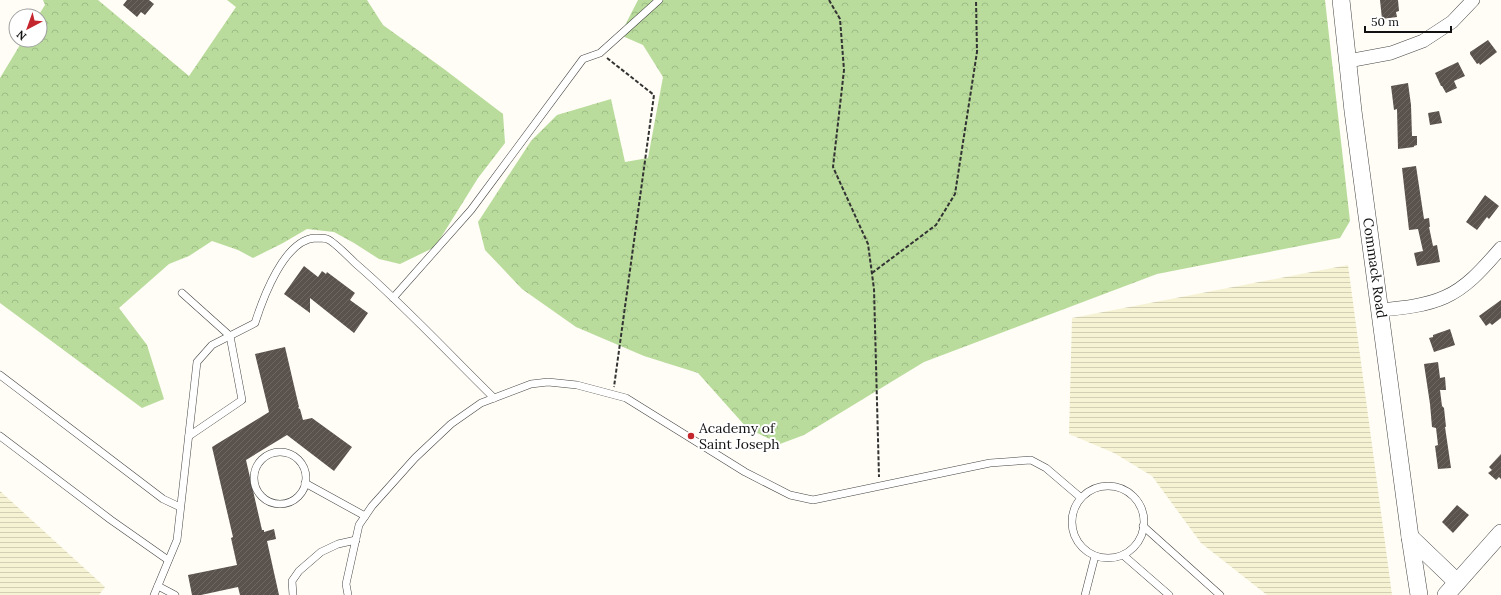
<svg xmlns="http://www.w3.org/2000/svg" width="1501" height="595" viewBox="0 0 1501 595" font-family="Lora,serif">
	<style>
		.farmland { fill: url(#farmland-rules) }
		.forest { fill: url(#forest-crowns) }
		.building { fill: url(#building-hatch) }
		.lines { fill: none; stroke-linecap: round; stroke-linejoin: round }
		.service-casing { stroke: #444; stroke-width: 8 }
		.minor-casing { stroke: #444; stroke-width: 14 }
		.tertiary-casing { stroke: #444; stroke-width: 18 }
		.path { stroke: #333; stroke-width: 2; stroke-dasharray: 4 2; stroke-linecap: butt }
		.service { stroke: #fff; stroke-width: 7 }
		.minor { stroke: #fff; stroke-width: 13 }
		.tertiary { stroke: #fff; stroke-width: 17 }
		.poi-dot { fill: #c4262e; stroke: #fff; stroke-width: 1.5 }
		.labels { text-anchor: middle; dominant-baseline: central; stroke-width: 4; stroke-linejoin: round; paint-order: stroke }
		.street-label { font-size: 14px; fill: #111; stroke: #fff }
		.poi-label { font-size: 14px; fill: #111; stroke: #fff; text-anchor: start }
	</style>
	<defs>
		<pattern id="farmland-rules" width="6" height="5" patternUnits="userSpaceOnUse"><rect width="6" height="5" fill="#f6f3d4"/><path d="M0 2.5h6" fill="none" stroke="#d2cfb5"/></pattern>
		<pattern id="forest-crowns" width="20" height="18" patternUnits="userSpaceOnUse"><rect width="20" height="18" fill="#b9dc9c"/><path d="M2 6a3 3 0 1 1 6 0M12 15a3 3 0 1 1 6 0" fill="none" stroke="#9ebc85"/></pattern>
		<pattern id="building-hatch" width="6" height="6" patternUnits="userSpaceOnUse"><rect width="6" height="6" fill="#5a524d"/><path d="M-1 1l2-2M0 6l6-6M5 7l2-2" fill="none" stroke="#6d6662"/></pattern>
	</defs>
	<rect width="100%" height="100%" fill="#fffdf5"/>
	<g class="farmland">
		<path d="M1348,265L1392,595H1267L1201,543L1152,476L1114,453L1069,434L1072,318Z"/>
		<path d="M0,491L105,587L99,595H0Z"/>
	</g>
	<g class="forest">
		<path d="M43,0H98L189,76L236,7L227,0H367L383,25L444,69L503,114L505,143L478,178L435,247L400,264L379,259L354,243L334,232L307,229L283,243L253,258L238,250L212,241L189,256L169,264L119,308L147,345L164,399L142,408L0,303V78L23,40H40V16H38L45,5Z"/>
		<path d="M638,0H1325L1350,221L1340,238L1157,274L924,362L804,435L780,444L747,428L698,373L644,356L576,327L522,289L485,250L478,222L531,141L557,115L611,99L625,162L648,158L663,77L643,45L620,35Z"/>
	</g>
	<g class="building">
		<path d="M127,0H149L154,4L145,15L141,12L137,17L123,5Z"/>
		<path d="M1380,0H1398L1399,11L1396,12L1397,17L1382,19Z"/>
		<path d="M1488,40L1497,52L1480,65L1479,63L1477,64L1470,54V52Z"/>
		<path d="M1458,62L1465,76L1454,81L1457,88L1446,93L1442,86H1441L1435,73Z"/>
		<path d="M1408,83L1411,105L1412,136H1417V145L1414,146V147L1398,149L1397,109L1394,110L1391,86Z"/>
		<path d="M1439,111L1442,123L1430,125L1428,113Z"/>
		<path d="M1416,166L1424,219L1429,218L1430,227H1429L1433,246L1437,245L1440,262L1417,266L1414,253L1423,251L1418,229L1409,230L1402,168Z"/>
		<path d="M1485,195L1499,206L1489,219L1487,217L1477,230L1466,222Z"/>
		<path d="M304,266L318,277L322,271L326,274L327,272L355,293L350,300L368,313L354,333L310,298V313L284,294Z"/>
		<path d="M1501,300V318L1492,325L1490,323L1486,326L1479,316Z"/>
		<path d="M1450,329L1455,345L1434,352L1429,338L1433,337V335Z"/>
		<path d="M285,347L299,407L298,408L300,409L303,420L312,418L352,447L334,471L287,435L246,460L262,530H264V532L274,529L276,539L267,541L279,595H240L238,587L201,595H192L188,575L237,565L231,538L233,537L212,447L269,412L255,354Z"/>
		<path d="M1438,362L1440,378L1445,377L1446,390H1440L1442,406L1444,408L1446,427H1445L1451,468L1438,469L1435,446L1438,445L1436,428L1432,427L1430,404L1424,364Z"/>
		<path d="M1501,454V479L1499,477L1496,480L1488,473L1492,470L1489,467Z"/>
		<path d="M1457,505L1469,515L1453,533L1442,522Z"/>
	</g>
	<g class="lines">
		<g class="service-casing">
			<g id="service">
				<path d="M182,293L230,336L242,400L189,436"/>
				<path d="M393,298L471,210L583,59L600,53L659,0"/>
				<path d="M0,375L163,499L180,507"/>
				<path d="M0,436L111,520L168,560"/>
				<circle cx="280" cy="478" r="26"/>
				<path d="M305,483L365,516"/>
				<circle cx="1108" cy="522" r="36"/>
				<path d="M1143,526L1220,595"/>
				<path d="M1123,555L1169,595"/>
				<path d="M158,586L175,595"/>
				<path d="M154,595L177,540L197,362L212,345L255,323C263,298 284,240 315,238C318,238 325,238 327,239C333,241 349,257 355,263C404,305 448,353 494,398"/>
				<path d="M293,595L292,581L299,571L321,552L338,544L356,540"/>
				<path d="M348,595L346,584L359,525L372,506L415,458L451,424L481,403L531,384L548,382L577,385L626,398L745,472L790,495L813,500L990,463L1031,460L1046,468L1080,497"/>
				<path d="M1085,595L1095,556"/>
			</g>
		</g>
		<g class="minor-casing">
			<g id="minor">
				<path d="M1348,61L1391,53L1423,41L1452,22L1473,0"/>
				<path d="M1381,310C1402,308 1425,306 1445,297C1468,287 1485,266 1501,248"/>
			</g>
		</g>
		<g class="tertiary-casing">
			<g id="tertiary">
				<path d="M1341,0L1353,111L1410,537L1419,595"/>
				<path d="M1410,537L1457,582"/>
				<path d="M1446,595L1501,533"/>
			</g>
		</g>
		<g class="path">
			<path d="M829,0L840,19L844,70L833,167L868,244L874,289L879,477"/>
			<path d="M607,58L654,95L614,387"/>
			<path d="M872,273L936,225L955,194L977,52L976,0"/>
		</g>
		<use href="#service" class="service"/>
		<use href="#minor" class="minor"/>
		<use href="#tertiary" class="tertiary"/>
	</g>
	<circle class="poi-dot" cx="691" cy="436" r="4"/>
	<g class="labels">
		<g class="street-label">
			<text transform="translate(1375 268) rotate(82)">Commack Road</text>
		</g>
		<g class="poi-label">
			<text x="699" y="428">Academy of<tspan x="699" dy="16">Saint Joseph</tspan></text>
		</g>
	</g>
	<g transform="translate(28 28) rotate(221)"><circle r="19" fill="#ffffff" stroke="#a0a0a0"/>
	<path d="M0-3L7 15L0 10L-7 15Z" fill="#c4262e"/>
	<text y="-6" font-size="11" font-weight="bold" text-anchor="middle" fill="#111111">N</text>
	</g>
	<path d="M1365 26v6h86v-6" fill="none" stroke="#111111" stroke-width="2"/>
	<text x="1371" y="26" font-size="12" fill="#111111" stroke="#ffffff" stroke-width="3" paint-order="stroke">50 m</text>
</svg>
